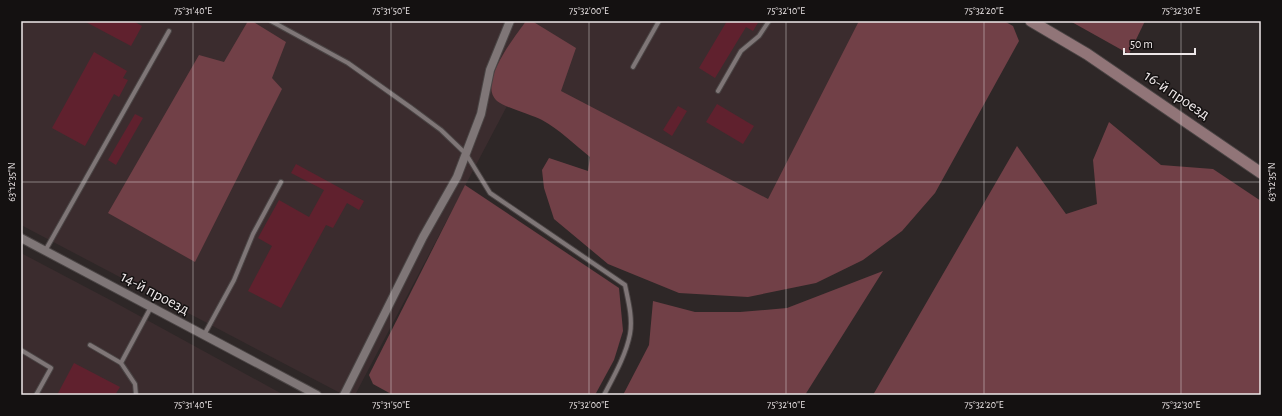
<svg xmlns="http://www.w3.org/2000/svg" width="1282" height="416" viewBox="0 0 1282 416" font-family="'Alegreya Sans',sans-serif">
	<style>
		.built { fill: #3b2c2e }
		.green { fill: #714047 }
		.building { fill: #60212e }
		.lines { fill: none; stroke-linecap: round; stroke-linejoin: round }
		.lane-casing { stroke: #4a4444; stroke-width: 6 }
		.street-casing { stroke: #4a4444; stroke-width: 10 }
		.secondary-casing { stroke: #4a4444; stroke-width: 13 }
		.lane { stroke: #7f7677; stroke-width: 4 }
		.street { stroke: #7f7677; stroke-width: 8 }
		.secondary { stroke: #917578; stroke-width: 11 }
		.ticks { fill: none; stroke: #eee8e9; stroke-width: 1; stroke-opacity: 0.45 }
		.labels { text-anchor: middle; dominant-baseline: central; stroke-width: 3; stroke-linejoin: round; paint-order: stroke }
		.street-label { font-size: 16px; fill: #eee8e9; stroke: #141111 }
		.neatline { fill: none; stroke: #eee8e9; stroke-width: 1.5 }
		.ticks-label { font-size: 10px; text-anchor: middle; fill: #eee8e9 }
	</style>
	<rect width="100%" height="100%" fill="#2e2727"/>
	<g class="built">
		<path d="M21,21H871L767,219L517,87L355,395H344L21,225Z"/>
		<path d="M21,253L114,302L284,395H21Z"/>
	</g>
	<g class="green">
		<path d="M248,21H252L286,42L272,78L282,89L195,262L108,213L199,55L224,62Z"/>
		<path d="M526,21H532L576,48L561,91L768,199L859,21H1004L1013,26L1019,41L935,193L902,231L863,260L816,283L748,297L679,293L608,264L554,219L544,188L542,170L549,158L588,171L590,157C575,145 559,129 542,120C532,115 504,107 497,101C477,83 515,37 526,21Z"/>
		<path d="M1070,21H1145L1129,54Z"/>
		<path d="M1109,122L1161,165L1213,169L1261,201V395H873L1017,146L1066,214L1097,204L1093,160Z"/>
		<path d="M465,185L619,288L623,331L614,360L595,395H393L373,384L369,375Z"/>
		<path d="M883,271L805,395H623L649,345L653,301L695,312H740L787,308Z"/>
	</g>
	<g class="building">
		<path d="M84,21H133L142,26L131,46Z"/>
		<path d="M727,21H759L753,31L746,27L715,78L699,68Z"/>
		<path d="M94,52L127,71L123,78L128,80L119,97L114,94L85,146L52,128Z"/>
		<path d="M717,104L754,126L743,144L706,122Z"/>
		<path d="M678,106L687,111L672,136L663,130Z"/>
		<path d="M135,114L143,118L116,165L108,160Z"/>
		<path d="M296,164L364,201L359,210L347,203L333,228L326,225L281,308L248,291L272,246L258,238L279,200L309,217L324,190L291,173Z"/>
		<path d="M74,363L120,387L115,395H57Z"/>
	</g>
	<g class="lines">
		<g class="lane-casing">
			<g id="lane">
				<path d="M271,21L348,63L410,107L441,130L466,154L490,193L625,285C628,300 633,318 630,334C626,355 614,376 604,395"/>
				<path d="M633,67L659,21"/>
				<path d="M718,91L741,51L759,36L769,21"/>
				<path d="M45,251L169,31"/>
				<path d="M204,335L234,280L253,234L281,182"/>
				<path d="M90,345L121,363"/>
				<path d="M21,350L51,368L36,395"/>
				<path d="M136,395L135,384L121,363L151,307"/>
			</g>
		</g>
		<g class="street-casing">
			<g id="street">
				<path d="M21,238L317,395"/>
				<path d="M344,395L423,237L457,177L481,114L490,70L510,21"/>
			</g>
		</g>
		<g class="secondary-casing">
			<path id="secondary" d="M1031,21L1087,54L1261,173"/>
		</g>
		<use href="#lane" class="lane"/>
		<use href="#street" class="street"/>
		<use href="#secondary" class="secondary"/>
	</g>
	<path class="ticks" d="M193,21V395M391,21V395M589,21V395M786,21V395M984,21V395M1181,21V395M21,182H1261"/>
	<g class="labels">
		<g class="street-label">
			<text transform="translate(1177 95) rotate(34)">16-й проезд</text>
			<text transform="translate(155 293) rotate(28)">14-й проезд</text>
		</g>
	</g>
	<rect width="1282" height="416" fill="none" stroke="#141111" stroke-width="44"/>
	<path d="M1124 48v6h71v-6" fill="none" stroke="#eee8e9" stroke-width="2"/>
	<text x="1130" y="48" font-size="12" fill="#eee8e9" stroke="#141111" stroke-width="3" paint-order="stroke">50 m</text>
	<rect x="22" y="22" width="1238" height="372" class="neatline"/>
	<g class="ticks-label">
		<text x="193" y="14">75°31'40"E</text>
		<text x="391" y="14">75°31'50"E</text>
		<text x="589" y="14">75°32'00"E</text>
		<text x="786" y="14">75°32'10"E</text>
		<text x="984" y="14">75°32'20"E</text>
		<text x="1181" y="14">75°32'30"E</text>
		<text transform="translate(11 182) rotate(-90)" y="4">63°12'35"N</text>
		<text transform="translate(1271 182) rotate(-90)" y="4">63°12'35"N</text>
		<text x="193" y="408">75°31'40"E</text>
		<text x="391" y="408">75°31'50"E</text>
		<text x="589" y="408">75°32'00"E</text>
		<text x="786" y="408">75°32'10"E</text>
		<text x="984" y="408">75°32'20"E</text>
		<text x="1181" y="408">75°32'30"E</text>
	</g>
</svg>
